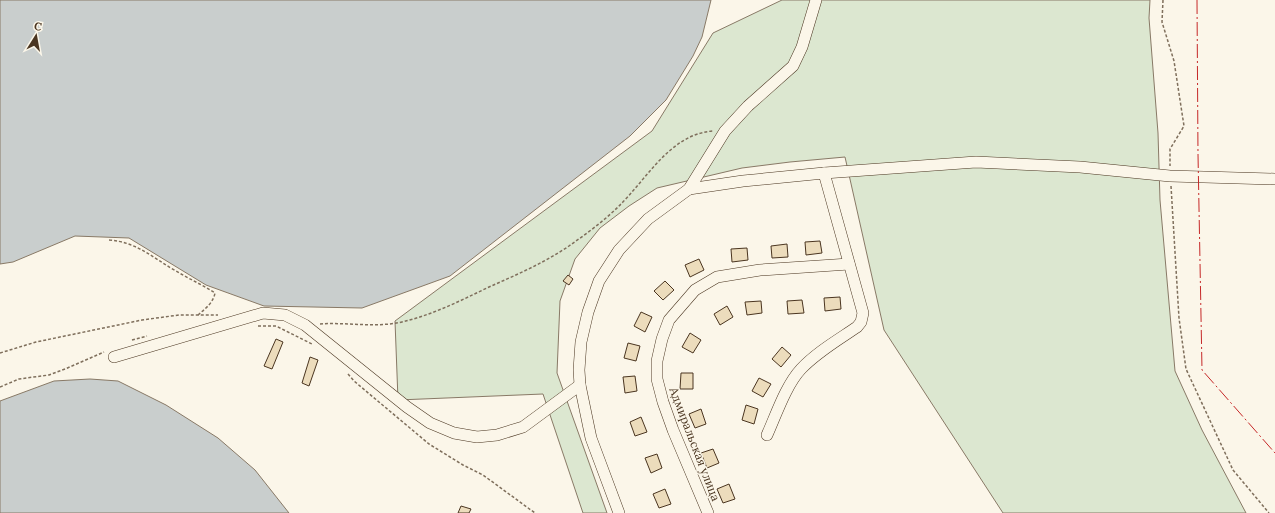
<svg xmlns="http://www.w3.org/2000/svg" width="1275" height="513" viewBox="0 0 1275 513" font-family="Lora,serif">
	<style>
		.green { fill: #dce7d0; stroke: #887966 }
		.water { fill: #c9cecd; stroke: #887966 }
		.building { fill: #ecdcbc; stroke: #4a3520 }
		.lines { fill: none; stroke-linecap: round; stroke-linejoin: round }
		.minor-casing { stroke: #4a3520; stroke-width: 12 }
		.path { stroke: #7f6f5c; stroke-width: 1.5; stroke-dasharray: 3 2; stroke-linecap: butt }
		.minor { stroke: #fbf6e9; stroke-width: 11 }
		.power { stroke: #c62828; stroke-width: 1; stroke-dasharray: 14 3 2 3; stroke-linecap: butt }
		.labels { text-anchor: middle; dominant-baseline: central; stroke-width: 3; stroke-linejoin: round; paint-order: stroke }
		.street-label { font-size: 12px; fill: #4a3520; stroke: #fbf6e9 }
	</style>
	<rect width="100%" height="100%" fill="#fbf6e9"/>
	<path class="green" d="M782,0H1150L1149,18L1158,133L1160,200L1175,371L1202,430L1246,513H1003L884,330L845,157L790,162L742,168L657,188L629,206L600,228L575,259L560,301L557,373L607,513H583L543,394L398,400L395,321L652,131L713,33Z"/>
	<g class="water">
		<path d="M0,0H711L702,37L693,56L666,100L630,136L450,276L362,308L264,306L206,285L129,238L75,236L13,262L0,264Z"/>
		<path d="M90,379L118,381L166,405L218,438L255,470L289,513H0V401L54,381Z"/>
	</g>
	<g class="building">
		<path d="M820,241L822,253L806,255L805,242Z"/>
		<path d="M787,244L788,257L772,258L771,246Z"/>
		<path d="M747,248L748,260L732,262L731,249Z"/>
		<path d="M699,259L704,270L690,277L685,265Z"/>
		<path d="M568,275L573,279L569,285L563,281Z"/>
		<path d="M665,281L674,290L663,300L654,291Z"/>
		<path d="M840,297L841,309L825,311L824,298Z"/>
		<path d="M802,300L804,313L788,314L787,301Z"/>
		<path d="M761,301L762,313L747,315L745,302Z"/>
		<path d="M727,306L733,317L720,325L714,314Z"/>
		<path d="M641,312L652,317L645,332L634,326Z"/>
		<path d="M690,333L701,340L693,353L682,347Z"/>
		<path d="M276,339L283,342L272,369L264,366Z"/>
		<path d="M628,343L640,346L636,361L624,358Z"/>
		<path d="M782,347L791,355L781,367L772,359Z"/>
		<path d="M310,357L318,360L309,386L302,383Z"/>
		<path d="M681,373H693V389H680Z"/>
		<path d="M635,376L637,391L625,393L623,377Z"/>
		<path d="M759,378L771,384L763,397L752,391Z"/>
		<path d="M746,405L758,409L754,424L742,420Z"/>
		<path d="M701,409L706,424L695,428L689,414Z"/>
		<path d="M641,417L647,432L635,436L630,422Z"/>
		<path d="M713,449L719,463L707,468L701,453Z"/>
		<path d="M657,454L662,468L651,473L645,458Z"/>
		<path d="M729,484L735,499L723,503L717,489Z"/>
		<path d="M665,489L671,504L659,508L653,494Z"/>
		<path d="M461,506L471,509L469,513H458Z"/>
	</g>
	<g class="lines">
		<g class="minor-casing">
			<g id="minor">
				<path d="M689,189L743,181L824,173L976,162L1080,167L1170,176L1275,179"/>
				<path d="M114,357L263,313L285,315L305,325L407,407L430,423L454,433L477,437L497,435L523,427L580,385"/>
				<path d="M767,435C776,415 786,385 801,369C817,352 838,340 857,327L861,322L863,313L824,173"/>
				<path d="M619,513L591,438L580,385L579,370L581,342L588,312L599,281L619,250L648,219L689,189L725,131L748,106L793,66L802,47L816,0"/>
				<path d="M708,513L673,430L663,402L657,379V361L662,339L669,320L695,290L717,277L760,270L849,264"/>
			</g>
		</g>
		<g class="path">
			<path d="M1163,0L1162,22L1174,61L1184,126L1170,149V166"/>
			<path d="M1171,186L1179,318L1186,369L1233,470L1269,513"/>
			<path d="M109,240C137,242 153,258 176,271C189,279 203,285 215,293C213,303 206,308 198,315"/>
			<path d="M320,324C347,322 375,328 402,322C432,315 460,301 489,287C516,275 544,263 569,246C586,234 604,221 619,206C647,179 670,134 713,131"/>
			<path d="M258,326H276L312,344"/>
			<path d="M132,340L147,336"/>
			<path d="M0,353L36,342L142,320L179,315H218"/>
			<path d="M348,374L354,381L373,397L429,444L463,465L483,475L535,513"/>
			<path d="M0,387L19,379L49,375L65,369L104,352"/>
		</g>
		<use href="#minor" class="minor"/>
		<path class="power" d="M1197,0L1198,154L1202,370L1275,453"/>
	</g>
	<g class="labels">
		<g class="street-label">
			<text transform="translate(695 444) rotate(69)">Адмиральская улица</text>
		</g>
	</g>
	<g transform="translate(36 36) rotate(11)" stroke="#fbf6e9" stroke-width="3" paint-order="stroke">
	<path d="M0-3L7 15L0 10L-7 15Z" fill="#4a3520"/>
	<text y="-6" font-size="11" font-weight="bold" text-anchor="middle" fill="#4a3520">С</text>
	</g>
</svg>
